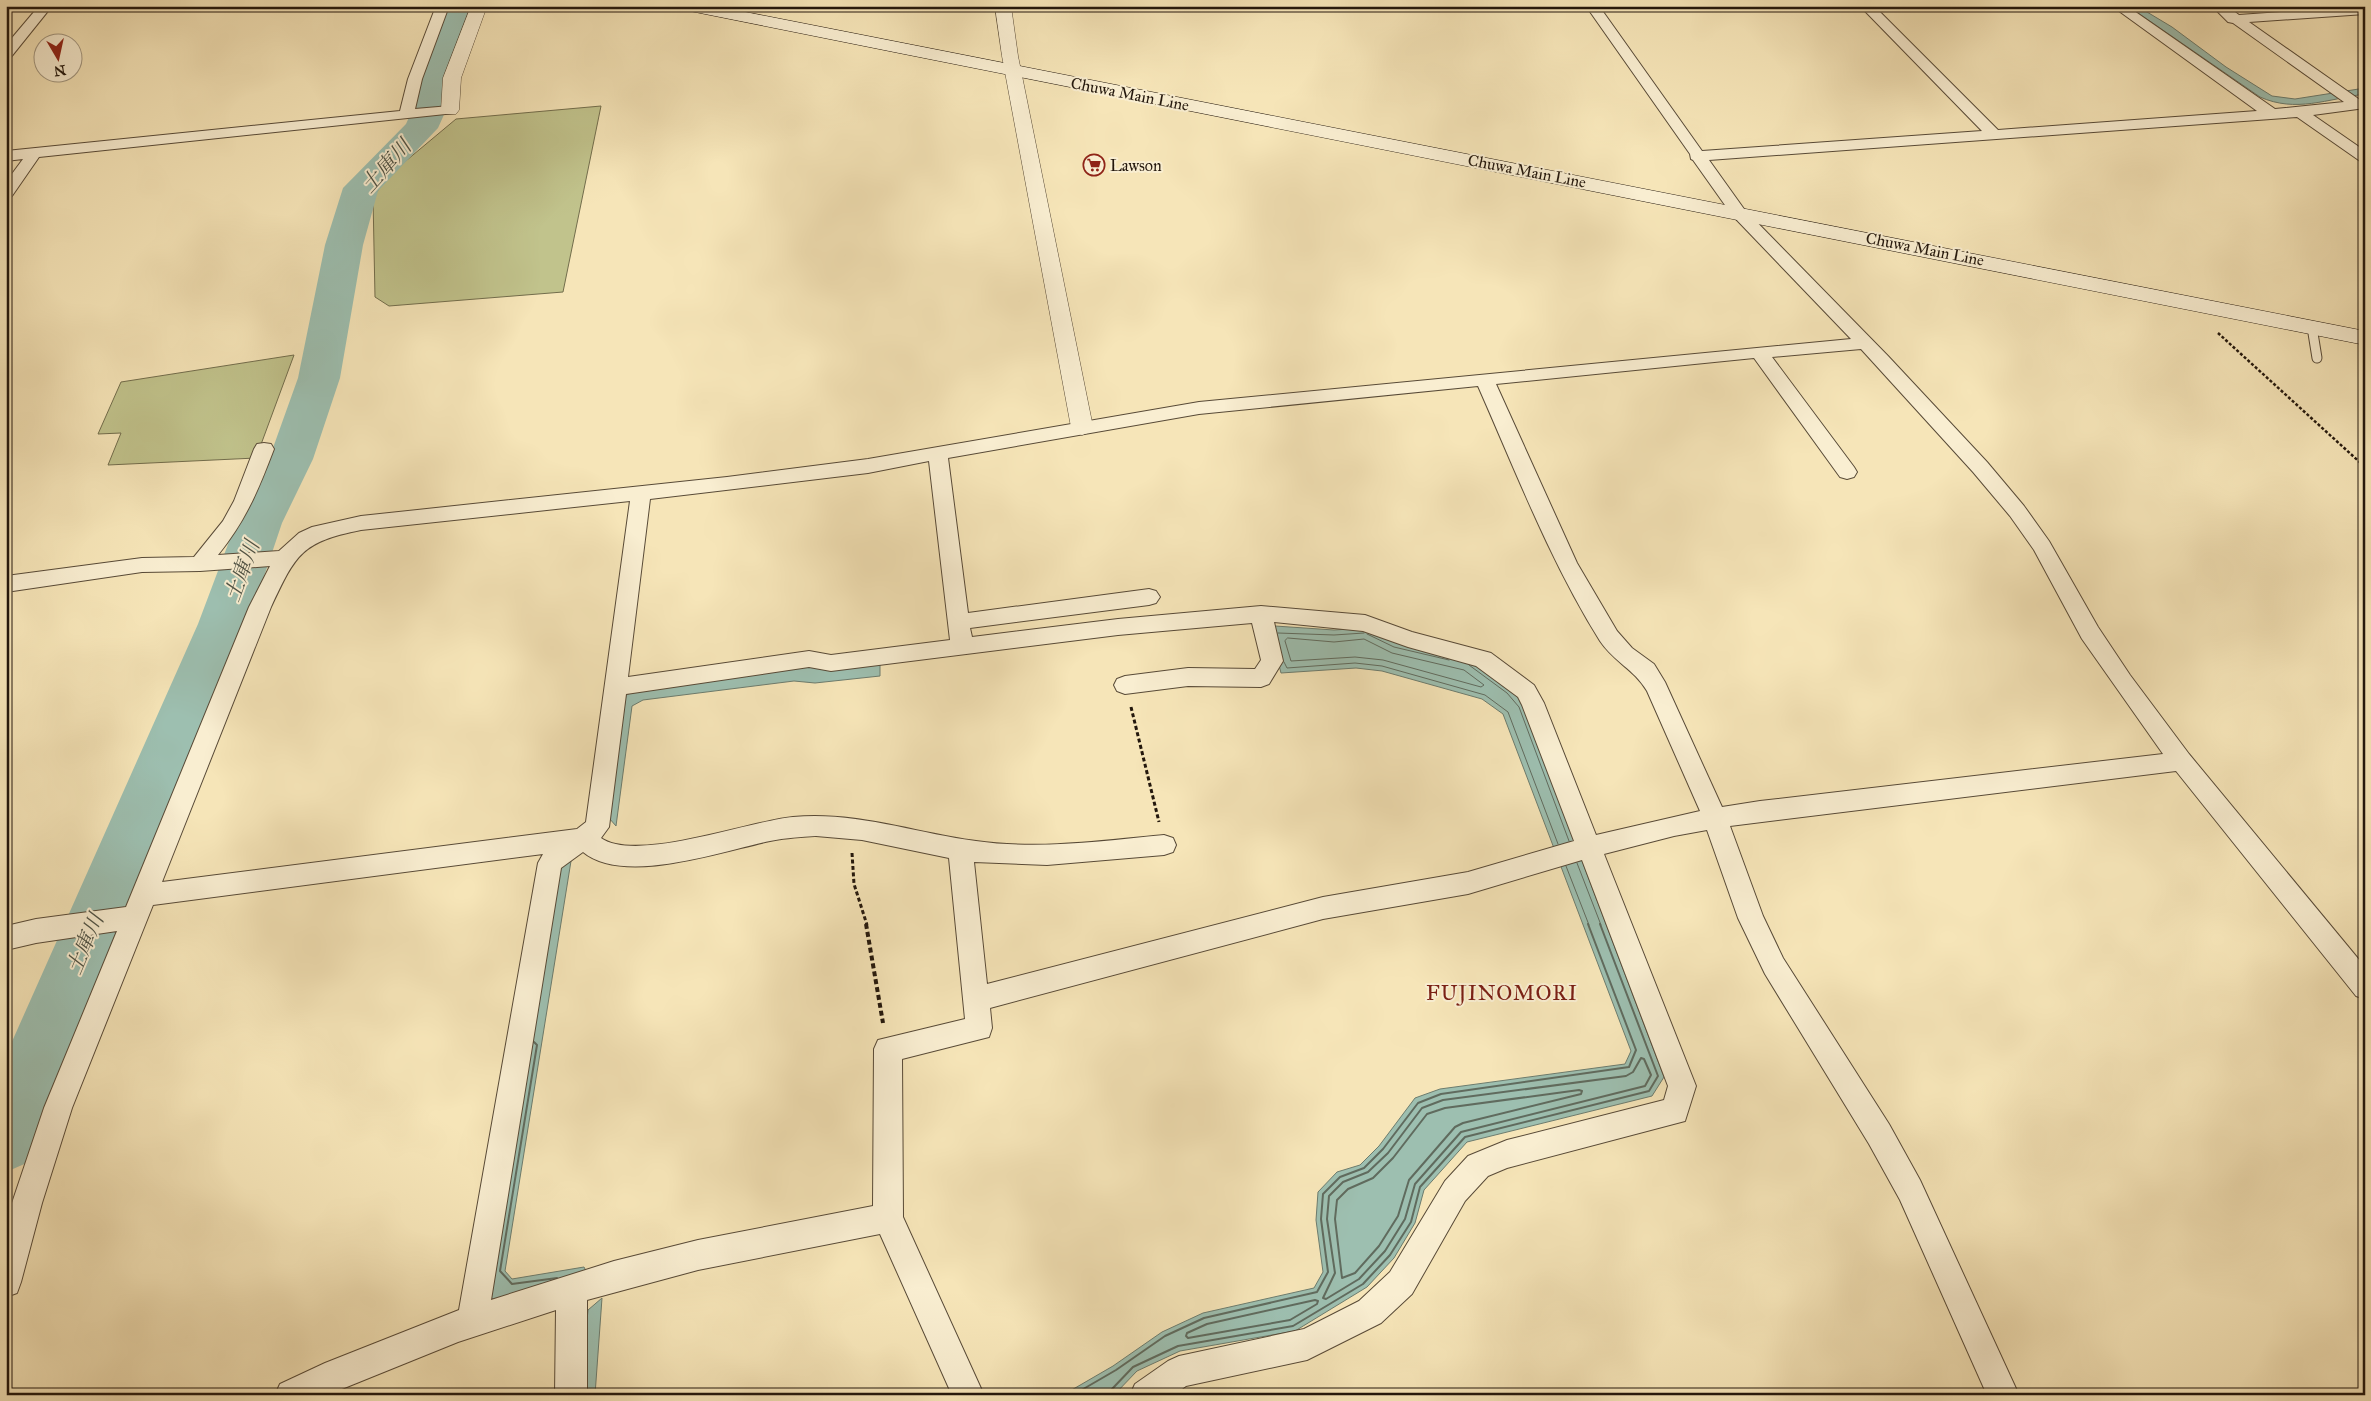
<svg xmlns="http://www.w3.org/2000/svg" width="2371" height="1401" viewBox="0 0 2371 1401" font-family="'IM FELL Great Primer','Noto Serif JP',serif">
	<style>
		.green { fill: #c1c38c; stroke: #726d4c }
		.water { fill: #9dbfb0; stroke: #6c7c6e }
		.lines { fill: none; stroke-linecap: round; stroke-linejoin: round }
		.shore-far1 { stroke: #606b5e; stroke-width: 1 }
		.shore { stroke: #606b5e; stroke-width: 2 }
		.river { fill: #9dbfb0; fill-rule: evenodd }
		.service-casing { stroke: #584a37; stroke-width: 11 }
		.minor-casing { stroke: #584a37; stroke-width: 2 }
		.tertiary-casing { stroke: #584a37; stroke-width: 1 }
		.secondary-casing { stroke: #23170c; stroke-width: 1 }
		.path-far2 { stroke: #23170c; stroke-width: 2.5; stroke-dasharray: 3 2; stroke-linecap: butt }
		.path-far1 { stroke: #23170c; stroke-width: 3; stroke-dasharray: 4 2.5; stroke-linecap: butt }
		.path { stroke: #23170c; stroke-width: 4; stroke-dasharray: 5 3; stroke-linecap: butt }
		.service { stroke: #f9eed1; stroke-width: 9 }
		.minor { fill: #f9eed1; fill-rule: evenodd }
		.tertiary { fill: #f9eed1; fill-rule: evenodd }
		.secondary { fill: #f9eed1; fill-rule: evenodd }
		.labels { text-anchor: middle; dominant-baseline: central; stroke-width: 4; stroke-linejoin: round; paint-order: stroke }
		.far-street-label { font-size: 16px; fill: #23170c; stroke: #f9eed1 }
		.far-poi-label { font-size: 16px; fill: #23170c; stroke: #f9eed1; text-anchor: start }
		.water-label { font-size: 21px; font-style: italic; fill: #4e5245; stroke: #f9eed1 }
		.neighbourhood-label { font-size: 21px; letter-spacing: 1px; fill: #7a1f14; stroke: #f9eed1 }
	</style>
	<rect width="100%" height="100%" fill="#f6e5b8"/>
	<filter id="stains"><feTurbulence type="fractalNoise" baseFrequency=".004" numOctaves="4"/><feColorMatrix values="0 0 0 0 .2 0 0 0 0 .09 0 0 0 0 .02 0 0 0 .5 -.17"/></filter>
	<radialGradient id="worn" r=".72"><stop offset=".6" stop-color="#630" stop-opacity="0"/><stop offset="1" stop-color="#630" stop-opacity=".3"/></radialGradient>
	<g class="green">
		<path d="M601,106L563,292L389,306L375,297L373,197L389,175L456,119Z"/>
		<path d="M294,355L256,458L108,465L121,433L98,434L121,382Z"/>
	</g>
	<g class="water">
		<path d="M2128,6H2137L2172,27L2226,67L2272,96L2295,99L2365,88V94C2327,99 2296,113 2260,97Z"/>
		<path d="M1275,626L1334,630L1366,628L1468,659L1518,697L1523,705L1664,1077L1652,1096L1467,1142L1424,1190L1415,1223L1394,1258L1367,1287L1295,1331L1180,1351L1137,1371L1114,1395H1063L1113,1366L1162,1332L1203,1313L1314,1288L1323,1272L1316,1220L1318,1192L1337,1172L1360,1165L1379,1146L1415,1098L1440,1089L1625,1064L1631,1051L1503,714L1482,699L1382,671L1356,668L1281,673L1271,634Z"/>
		<path d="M880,665V676L815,683L794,681L643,700L632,706L616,826L609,818L626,695L645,687L804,666Z"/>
		<path d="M571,861L505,1271L512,1279L584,1267L588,1275L490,1305L557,867L563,862Z"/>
		<path d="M602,1298L595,1395H583L584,1353L588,1310Z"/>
	</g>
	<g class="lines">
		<g class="shore-far1">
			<path d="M1278,633L1334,635L1364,633"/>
			<path d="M1367,634L1394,647L1449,660"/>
			<path d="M1288,638L1334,642L1364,639L1392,653L1464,670L1484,685L1481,687L1383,660L1355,657L1291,661L1285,641Z"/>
			<path d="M1284,662L1287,668L1355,663L1382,666L1485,695L1508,712L1558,844"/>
			<path d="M1469,665L1507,693L1519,707L1569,841"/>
			<path d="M1577,863L1601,925"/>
			<path d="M1566,866L1589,925"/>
		</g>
		<g class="shore">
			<path d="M534,1042L537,1045L500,1271L512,1284L557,1278"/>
			<path d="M1641,1058L1644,1059L1651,1075L1645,1086L1461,1132L1415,1184L1405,1219L1385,1251L1359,1279L1326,1299L1323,1298L1335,1273L1327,1219L1329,1196L1343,1182L1368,1172L1388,1153L1422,1108L1443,1100L1626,1076L1633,1072Z"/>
			<path d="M1579,1090L1582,1091L1581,1094L1463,1123L1455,1127L1409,1180L1398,1216L1379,1246L1355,1273L1342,1278L1335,1219L1337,1200L1348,1189L1373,1178L1393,1158L1427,1114L1445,1108Z"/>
			<path d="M1315,1300L1318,1301L1317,1304L1290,1320L1188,1338L1186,1336L1187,1333L1207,1324Z"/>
			<path d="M1073,1395L1116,1370L1165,1336L1204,1318L1317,1292L1328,1272L1321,1219L1323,1194L1340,1177L1364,1168L1383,1149L1418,1103L1441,1094L1629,1067L1636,1050L1588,924"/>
			<path d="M1111,1395L1112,1389L1133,1367L1178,1346L1293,1326L1363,1284L1390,1255L1411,1222L1420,1187L1465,1137L1649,1091L1658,1076L1600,924"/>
		</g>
		<path class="river" d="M444,6H474L463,41L447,108L438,128L378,191L363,245L340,378L313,459L282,523L248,624L70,1055L29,1162L6,1172V1055L198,624L236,523L269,459L298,378L325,245L343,188L406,124L413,108L431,41Z"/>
		<g class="service-casing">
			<path id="service" d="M2312,327L2317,358"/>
		</g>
		<g class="minor-casing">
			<g id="minor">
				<path d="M39,6H52L11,57L6,58V45Z"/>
				<path d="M436,6H449L422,79L415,109L450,106L457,110L455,113L39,157L12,196L6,198V182L23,159L6,161V151L400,111L408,79Z"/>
				<path d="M1586,6H1599L1702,151L1982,131L1860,6H1874L1998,130L2257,111L2112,6H2127L2275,109L2344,102L2233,23L2228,22L2212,6H2227L2239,15L2365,6V14L2249,22L2360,100H2365V108L2313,115L2365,151V162L2360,161L2297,117L1709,160L1744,209L1888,356L1987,462L2024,506L2049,541L2098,627L2130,675L2189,754L2365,967V999L2356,996L2176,771L1730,826L1763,916L1783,958L1889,1124L1920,1180L2019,1395H1987L1900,1200L1869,1144L1765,974L1738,918L1707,830L1674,836L1604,854L1696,1086L1685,1121L1507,1168L1488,1176L1465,1201L1412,1294L1381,1323L1307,1360L1186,1386L1174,1395H1130L1135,1384L1168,1361L1179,1356L1304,1329L1359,1301L1390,1272L1445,1181L1468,1156L1507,1140L1664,1100L1668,1086L1582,860L1468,894L1323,919L990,1008L992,1028L989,1037L902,1059L903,1217L984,1395H952L880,1234L698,1270L587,1300V1395H555L556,1310L458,1342L327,1395H275L280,1384L325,1363L459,1310L538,863L543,854L153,905L72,1108L42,1203L21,1282L17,1293L6,1297V1225L12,1203L44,1108L117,931L36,943L6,950V926L36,919L126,907L249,607L270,566L200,571L142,572L6,592V576L142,558L194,557L223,521L234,501L254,449L257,444L264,443L271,444L274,449C258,491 246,520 218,555L279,551L299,533L312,527L361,516L727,477L868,459L1199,402L1851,339L1732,215L1693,160L1691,159L1690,154ZM1861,349L1973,472L2010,516L2034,550L2082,639L2163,754L1760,801L1722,807L1665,682L1654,664L1632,648L1617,631L1577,563L1496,384L1754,358L1840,477L1847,479L1854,477L1857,472L1854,467L1772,357ZM1478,386C1516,472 1550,561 1600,641C1614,662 1634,669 1647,691L1700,811L1596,835L1544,703L1534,685L1491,653L1412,632L1365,615L1261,606L1118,619L972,637L970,628L1149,605L1156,603L1160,597L1156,591L1149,589L968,613L948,458L1199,414ZM929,461L950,640L831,655L809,651L628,677L650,499L868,473ZM630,501L586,822L577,829L162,882L271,607C296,554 301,542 361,530ZM1274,622L1363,631L1408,647L1476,666L1518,697L1522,705L1574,841L1468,872L1323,897L987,984L974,862L1047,865L1164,855L1173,852L1176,845L1173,838L1164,835C1102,841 1038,850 976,841C915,833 855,811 793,817C749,821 637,863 601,838L609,827L626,694L809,667L831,671L1118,635L1252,623L1261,660L1255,669L1188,668L1125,676L1117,679L1114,685L1117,691L1125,694L1188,686L1261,687L1269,684L1283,661ZM816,836L862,840L949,858L965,1019L878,1040L874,1049L873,1206L698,1240L614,1261L491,1300L561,868L583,852C624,886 723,851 770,841C785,838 801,837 816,836Z"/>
			</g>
		</g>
		<g class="tertiary-casing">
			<g id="tertiary">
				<path d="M471,6H487L461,78L459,110L456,114H444L441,110L443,78Z"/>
				<path d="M995,6H1011L1018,56L1093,427L1090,432L1082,435L1074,432L1071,427L1002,56Z"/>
			</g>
		</g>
		<g class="secondary-casing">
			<path id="secondary" d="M682,6H715L2365,331V345L899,53L690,11Z"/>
		</g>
		<path class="path-far2" d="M2218,333L2365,467"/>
		<g class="path-far1">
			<path d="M1131,707L1159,822"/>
			<path d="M852,853L854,884L867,925"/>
		</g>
		<path class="path" d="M866,924L883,1023"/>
		<use href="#service" class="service"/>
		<use href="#minor" class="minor"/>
		<use href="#tertiary" class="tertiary"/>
		<use href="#secondary" class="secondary"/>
	</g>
	<defs>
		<g id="supermarket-ring" transform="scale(1.125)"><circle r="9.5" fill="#f9eed1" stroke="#8f2418" stroke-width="1.5"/><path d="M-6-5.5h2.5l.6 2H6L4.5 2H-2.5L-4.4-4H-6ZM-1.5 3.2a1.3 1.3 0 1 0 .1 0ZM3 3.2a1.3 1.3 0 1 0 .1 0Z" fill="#8f2418"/></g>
	</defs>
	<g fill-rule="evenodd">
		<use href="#supermarket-ring" x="1094" y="165"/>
	</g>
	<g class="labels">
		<g class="far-street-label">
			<text transform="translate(1130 94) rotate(11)">Chuwa Main Line</text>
			<text transform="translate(1527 171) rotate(11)">Chuwa Main Line</text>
			<text transform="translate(1925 249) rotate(11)">Chuwa Main Line</text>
		</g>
		<g class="far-poi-label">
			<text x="1110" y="165">Lawson</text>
		</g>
		<g class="water-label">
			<text transform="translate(386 166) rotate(-48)">土庫川</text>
			<text transform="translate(242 571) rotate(-70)">土庫川</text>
			<text transform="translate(85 944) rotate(-67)">土庫川</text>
		</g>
		<g class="neighbourhood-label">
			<text x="1502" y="993">FUJINOMORI</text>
		</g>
	</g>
	<rect width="2371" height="1401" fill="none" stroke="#f6e5b8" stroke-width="25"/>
	<rect x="8" y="8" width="2356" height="1386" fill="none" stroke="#23170c" stroke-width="2.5"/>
	<rect x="12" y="12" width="2346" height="1376" fill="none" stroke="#23170c"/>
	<g transform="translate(58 58) rotate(171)"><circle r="24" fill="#f9eed1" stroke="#a39882"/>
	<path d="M0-4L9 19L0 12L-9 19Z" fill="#8f2418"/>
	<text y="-8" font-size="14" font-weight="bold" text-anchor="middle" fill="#23170c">N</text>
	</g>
	<rect width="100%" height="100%" filter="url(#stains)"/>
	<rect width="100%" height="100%" fill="url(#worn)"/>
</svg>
